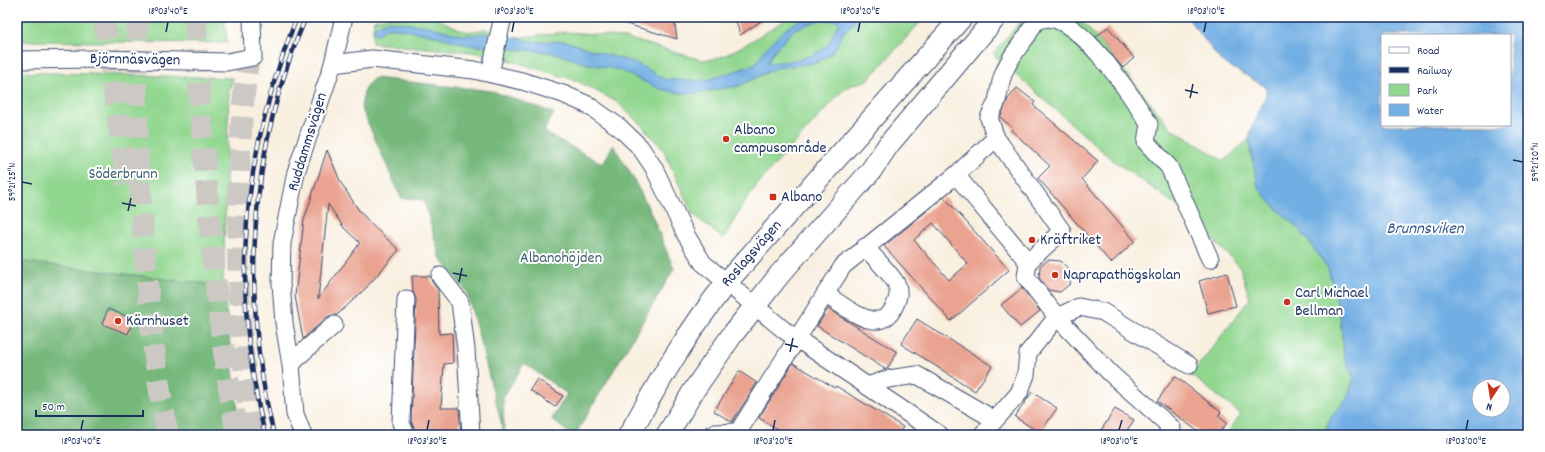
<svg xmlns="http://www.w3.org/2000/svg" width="1545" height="452" viewBox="0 0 1545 452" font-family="Dekko,sans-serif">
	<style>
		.green { fill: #92d790; stroke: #568377 }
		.forest { fill: #75b87a; stroke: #48746c }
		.water { fill: #71aee3; stroke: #466ea0; fill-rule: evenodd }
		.building { fill: #eaa390; fill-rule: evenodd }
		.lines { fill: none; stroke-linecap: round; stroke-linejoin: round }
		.highway-tunnel { stroke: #ccc9c5; stroke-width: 22; stroke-dasharray: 22 11; stroke-linecap: butt }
		.minor-casing { stroke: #3c4c71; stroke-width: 19 }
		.major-casing { stroke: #3c4c71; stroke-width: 23 }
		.minor { stroke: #fff; stroke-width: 17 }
		.major { stroke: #fff; stroke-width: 21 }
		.rail-casing { stroke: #1b2f5e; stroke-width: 4.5 }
		.rail { stroke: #fff; stroke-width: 3; stroke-dasharray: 9; stroke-linecap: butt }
		.ticks { fill: none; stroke: #1b2f5e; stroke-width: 1.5 }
		.poi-dot { fill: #c8321e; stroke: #fff; stroke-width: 1.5 }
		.labels { text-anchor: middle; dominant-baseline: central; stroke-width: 4; stroke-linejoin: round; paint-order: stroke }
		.street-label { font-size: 16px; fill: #1b2f5e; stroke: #fff }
		.poi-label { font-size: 16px; fill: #1b2f5e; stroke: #fff; text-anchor: start }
		.park-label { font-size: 16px; fill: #3f616d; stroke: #fff }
		.water-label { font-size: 17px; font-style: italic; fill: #395b8d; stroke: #fff }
		.neatline { fill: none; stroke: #1b2f5e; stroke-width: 1.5 }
		.ticks-label { font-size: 10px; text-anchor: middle; fill: #1b2f5e }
	</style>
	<rect width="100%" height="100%" fill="#fff"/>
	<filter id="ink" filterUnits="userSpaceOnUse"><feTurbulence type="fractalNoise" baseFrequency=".025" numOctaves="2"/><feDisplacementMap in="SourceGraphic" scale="8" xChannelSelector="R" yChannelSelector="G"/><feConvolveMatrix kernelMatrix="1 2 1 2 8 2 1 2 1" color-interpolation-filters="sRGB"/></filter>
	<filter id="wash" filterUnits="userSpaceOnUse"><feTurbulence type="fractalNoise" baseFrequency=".012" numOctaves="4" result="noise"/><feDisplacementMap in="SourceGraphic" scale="16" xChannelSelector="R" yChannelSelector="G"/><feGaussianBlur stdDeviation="0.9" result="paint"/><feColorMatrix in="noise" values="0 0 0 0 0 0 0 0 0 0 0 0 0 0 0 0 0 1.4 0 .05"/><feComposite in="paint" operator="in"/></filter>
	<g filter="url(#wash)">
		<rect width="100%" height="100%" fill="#f8efdf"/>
		<g class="green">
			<path d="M17,17H225L227,43L17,41Z"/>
			<path d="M387,17H433L466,32L485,29L514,38L565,32L595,34L626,38L702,60L713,59L724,56L748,43L790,17H925L868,80L846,87L761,180L744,203L723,239L692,213L664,151L644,128L617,102L577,81L502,58L472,52L372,43L374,20Z"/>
			<path d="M1029,17H1077L1096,37L1172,129L1224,161L1249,139L1251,157L1270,202L1301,231L1328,268L1340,314L1344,357L1354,378L1347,399L1331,417L1324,435H1226L1241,414L1191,375L1250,299L1240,267L1186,212L1110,158L993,54L1019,23Z"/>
			<path d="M17,72L233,78L229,91L223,286L17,261Z"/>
		</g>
		<g class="forest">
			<path d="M374,78L492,91L554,113L544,132L603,164L613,145L631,174L650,211L674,269L575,435H571L552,419L567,394L524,363L503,398L504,433L467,292L440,258L424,200L401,198L361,107L365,87Z"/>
			<path d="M17,261L223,286L239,420L244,435H17Z"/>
		</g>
		<g class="water">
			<path d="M808,17H860L843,33L836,47L831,54L815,63L776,68L739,86L696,93H679L660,89L619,70L584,63L557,54L538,51L467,45L437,36L390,27L385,29L377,35L373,29L378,25L387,21L428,26L461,35H472L486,33L538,42L565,41L604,54L633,62L649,70L664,79L692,81L711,79L756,64L765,49L785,29L800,20ZM821,20L837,21L840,23C832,32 835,32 830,41C820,59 786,62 768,63L772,53L795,29Z"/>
			<path d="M1187,17H1528V435H1324L1331,417L1347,399L1354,378L1344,357L1340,314L1328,268L1301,231L1270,202L1258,187L1249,139L1250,133L1266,95V87L1221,61ZM1382,35H1510V125H1382ZM1479,386H1503V410H1479Z"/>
		</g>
		<g id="blocks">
			<g class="building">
				<path d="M614,17H674L677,39L613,20Z"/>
				<path d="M735,17H767L740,35Z"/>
				<path d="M1108,27L1134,58L1123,68L1096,37Z"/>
				<path d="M1017,88L1035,102L1033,105L1098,161L1082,179L1135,241L1111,263L1038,178L1050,166L1011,130L1013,128L1000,117L1008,99Z"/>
				<path d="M327,150L341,183L358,209L372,225L399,250L365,289L337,315H332L327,317L303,339L295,296L299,262L304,220ZM328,204L344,228L360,243L318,299Z"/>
				<path d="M944,197L1009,270L951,321L884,246ZM933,223L968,264L949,280L914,240Z"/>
				<path d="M1048,260L1061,261L1071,272L1070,284L1060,292L1048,290L1039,278L1040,266Z"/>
				<path d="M1227,273L1236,306L1208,313L1199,281Z"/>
				<path d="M412,276H430L432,282L438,290L439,334L452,333L453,363L444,364L441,408H459L461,435H436V430H415L411,421L416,299L413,292Z"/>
				<path d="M1022,288L1040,311L1020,327L1001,305Z"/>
				<path d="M108,309L134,319L128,334L102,324Z"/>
				<path d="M828,309L897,352L887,369H885L817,326Z"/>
				<path d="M917,319L992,366L975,391L901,344Z"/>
				<path d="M793,363L835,388L836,386L903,427L898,435H787L759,418Z"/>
				<path d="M739,371L757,383L732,422L714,411Z"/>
				<path d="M1175,376L1221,412L1218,416L1227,423L1218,435H1203L1157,401Z"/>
				<path d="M537,379L563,396L555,407L530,390Z"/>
				<path d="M1032,392L1057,408L1040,433L1015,417Z"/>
				<path d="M1115,409L1134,420L1124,435H1098Z"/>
			</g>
		</g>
	</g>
	<g filter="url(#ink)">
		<use href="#blocks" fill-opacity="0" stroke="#3c4c71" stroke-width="1"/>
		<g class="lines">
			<g class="highway-tunnel">
				<path d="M104,17L127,184"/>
				<path d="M138,17C134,94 138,170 144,246C149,310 155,373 168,435"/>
				<path d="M196,17C196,66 201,116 205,165C212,255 221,346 237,435"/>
				<path d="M252,435C239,342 235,250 240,156C241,116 245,77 252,38"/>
			</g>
			<g class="minor-casing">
				<g id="minor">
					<path d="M17,60L98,59L227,62L253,57L252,17"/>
					<path d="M333,64L372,59L474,70L522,81L563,94L588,105L619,127L640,147L654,168L686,235L703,263L784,330L940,435"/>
					<path d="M490,73L503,17"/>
					<path d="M956,175L1028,262L1026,277L1057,317L1111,374L1172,428L1166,435"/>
					<path d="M1028,262L1062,231L996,138L989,118C991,112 995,107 997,101C999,92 1000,83 1003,75C1008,60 1018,48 1027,36C1030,31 1033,24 1037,21C1071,0 1134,100 1149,124L1146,142L1169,167L1210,259"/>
					<path d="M440,276L460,302L466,349L471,435"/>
					<path d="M825,294C843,305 878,337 893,309C897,301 900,294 897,285C894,277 872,255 865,247"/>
					<path d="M406,299L401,423L406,435"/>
					<path d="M291,365L302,353L334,325"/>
					<path d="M867,386L888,379L917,375L995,420"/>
					<path d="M303,435L295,414L291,365L284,323L281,283L282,243L296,172L333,64L344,17"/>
					<path d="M711,435L715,433L738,432"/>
					<path d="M742,435L738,432L843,266L956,175L996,138"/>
					<path d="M982,435L1019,393L1026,375L1028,353L1057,317L1079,307L1103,312L1189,365"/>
				</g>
			</g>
			<g class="major-casing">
				<g id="major">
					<path d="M629,435C659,381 688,331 727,282L962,17"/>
					<path d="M667,435L694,390L732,335L755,306L780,274L870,172L889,144L996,17"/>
				</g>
			</g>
			<use href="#minor" class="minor"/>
			<use href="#major" class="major"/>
			<g class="rail-casing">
				<g id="rail">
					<path d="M265,435C230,288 241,157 297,17"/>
					<path d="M274,435C240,296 249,149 306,17"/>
				</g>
			</g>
			<use href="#rail" class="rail"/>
		</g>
	</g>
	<path class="ticks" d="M166,32L168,22M512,32L514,22M858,32L860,22M1204,32L1206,22M1185,90L1198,93M1190,98L1193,84M1513,160L1523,162M22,182L32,184M122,203L136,206M128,211L131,198M453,273L467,276M459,282L462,268M785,344L798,347M790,352L793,338M81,430L83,420M427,430L429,420M773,430L775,420M1119,430L1122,420M1466,430L1468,420"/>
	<g class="poi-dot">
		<circle cx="726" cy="139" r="4"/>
		<rect x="769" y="193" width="8" height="8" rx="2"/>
		<circle cx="1032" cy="240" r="4"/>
		<circle cx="1055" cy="275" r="4"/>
		<circle cx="1287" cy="302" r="4"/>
		<circle cx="118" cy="321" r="4"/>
	</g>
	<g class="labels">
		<g class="street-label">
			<text transform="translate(135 60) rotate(1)">Björnnäsvägen</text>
			<text transform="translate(308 142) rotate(-73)">Ruddammsvägen</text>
			<text transform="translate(752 254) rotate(-49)">Roslagsvägen</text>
		</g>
		<g class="poi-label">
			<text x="734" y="130">Albano<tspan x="734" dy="18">campusområde</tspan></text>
			<text x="781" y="197">Albano</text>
			<text x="1040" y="240">Kräftriket</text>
			<text x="1063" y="275">Naprapathögskolan</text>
			<text x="1295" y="293">Carl Michael<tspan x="1295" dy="18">Bellman</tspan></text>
			<text x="126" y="321">Kärnhuset</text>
		</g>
		<g class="park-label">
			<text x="123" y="174">Söderbrunn</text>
			<text x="561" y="258">Albanohöjden</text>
		</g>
		<g class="water-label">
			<text x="1425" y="230">Brunnsviken</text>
		</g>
	</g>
	<rect width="1545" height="452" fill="none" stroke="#fff" stroke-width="44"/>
	<rect x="1381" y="34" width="130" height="92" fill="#ffffff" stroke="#a4acbf"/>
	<rect x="1389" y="47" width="20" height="6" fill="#ffffff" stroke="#a4acbf"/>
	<text x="1417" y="54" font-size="12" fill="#1b2f5e">Road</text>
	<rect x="1389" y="67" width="20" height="6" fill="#1b2f5e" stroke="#a4acbf"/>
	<text x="1417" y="74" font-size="12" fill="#1b2f5e">Railway</text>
	<rect x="1389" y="84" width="20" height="12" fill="#92d790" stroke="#a4acbf"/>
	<text x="1417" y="94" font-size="12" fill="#1b2f5e">Park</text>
	<rect x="1389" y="104" width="20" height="12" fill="#71aee3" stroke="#a4acbf"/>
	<text x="1417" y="114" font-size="12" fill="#1b2f5e">Water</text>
	<g transform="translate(1491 398) rotate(192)"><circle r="19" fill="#ffffff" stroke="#a4acbf"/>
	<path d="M0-3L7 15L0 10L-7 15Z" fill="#c8321e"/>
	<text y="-6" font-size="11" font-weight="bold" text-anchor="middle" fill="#1b2f5e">N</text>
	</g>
	<path d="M36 410v6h107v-6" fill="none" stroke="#1b2f5e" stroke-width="2"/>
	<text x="42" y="410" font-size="12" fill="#1b2f5e" stroke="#ffffff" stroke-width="3" paint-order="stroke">50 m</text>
	<rect x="22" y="22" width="1501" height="408" class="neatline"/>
	<g class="ticks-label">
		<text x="168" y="14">18°03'40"E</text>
		<text x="514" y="14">18°03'30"E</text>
		<text x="860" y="14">18°03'20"E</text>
		<text x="1206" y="14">18°03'10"E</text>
		<text transform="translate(1534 162) rotate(-90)" y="4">59°21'20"N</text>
		<text transform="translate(11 182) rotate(-90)" y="4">59°21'25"N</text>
		<text x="81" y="444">18°03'40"E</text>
		<text x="427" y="444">18°03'30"E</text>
		<text x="773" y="444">18°03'20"E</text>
		<text x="1119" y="444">18°03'10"E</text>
		<text x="1466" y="444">18°03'00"E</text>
	</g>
</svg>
